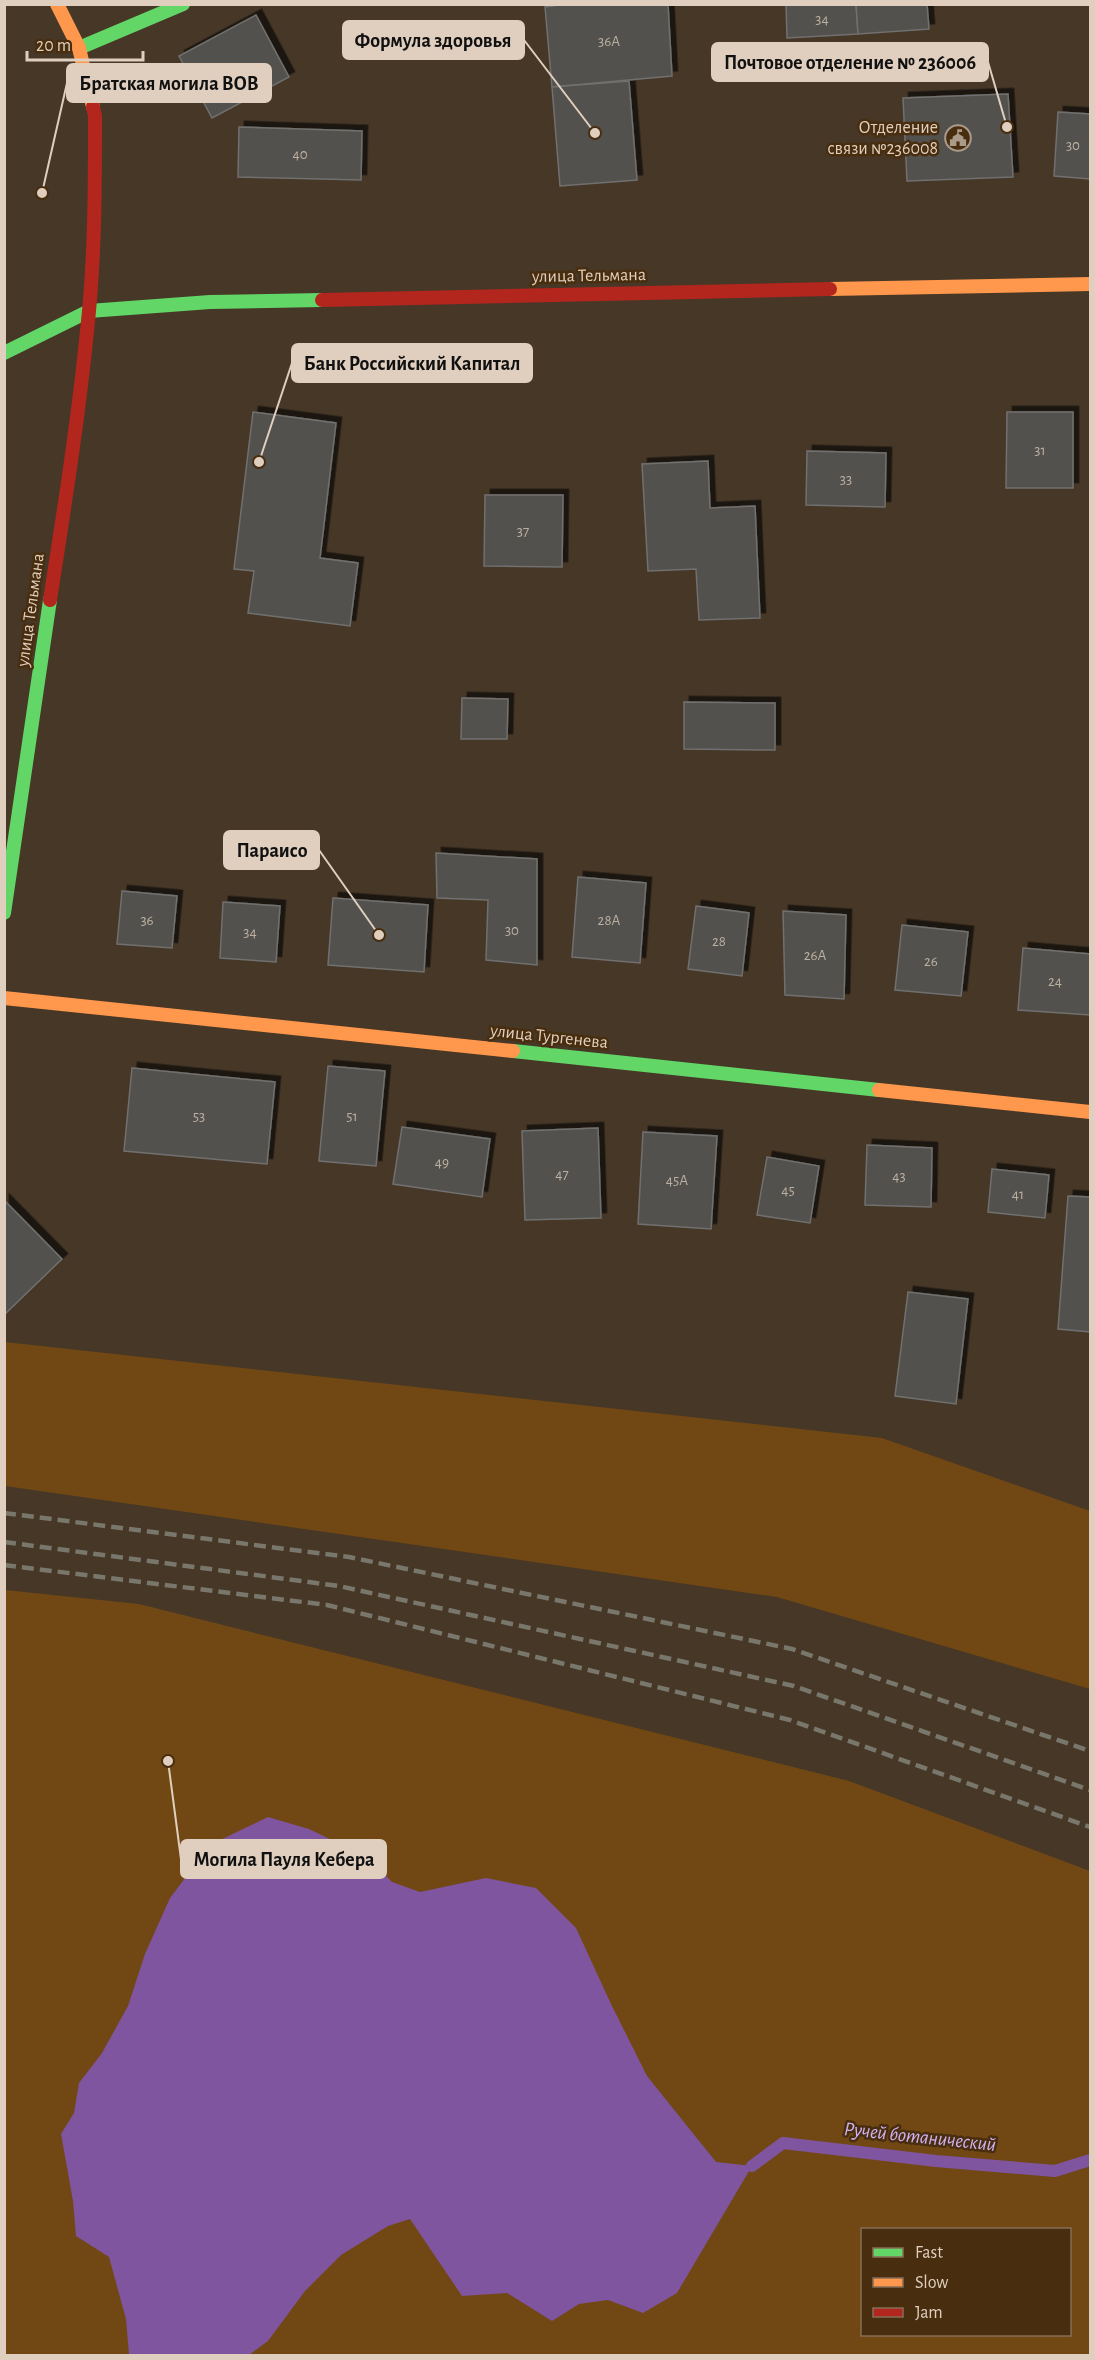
<svg xmlns="http://www.w3.org/2000/svg" width="1095" height="2360" viewBox="0 0 1095 2360" font-family="'Alegreya Sans',sans-serif">
	<style>
		.green { fill: #714814; fill-rule: evenodd }
		.water { fill: #7e559e }
		.lines { fill: none; stroke-linecap: round; stroke-linejoin: round }
		.stream { stroke: #7e559e; stroke-width: 12 }
		.building { fill: #52514d; stroke: #71706f; stroke-width: 1.5; filter: url(#shadow) }
		.fast { stroke: #63d668; stroke-width: 14 }
		.slow { stroke: #ff974d; stroke-width: 14 }
		.jam { stroke: #b3261e; stroke-width: 14 }
		.rail { stroke: #79776b; stroke-width: 4.5; stroke-dasharray: 12 6; stroke-linecap: butt }
		.labels { text-anchor: middle; dominant-baseline: central; stroke-width: 5; stroke-linejoin: round; paint-order: stroke }
		.number-label { font-size: 15px; fill: #bcb0a2 }
		.poi-label { font-size: 18px; fill: #e0cfbf; stroke: #482e0f; text-anchor: end }
		.street-label { font-size: 18px; fill: #e0cfbf; stroke: #482e0f }
		.water-label { font-size: 20px; font-style: italic; fill: #d2b2f3; stroke: #482e0f }
		.leader { fill: none; stroke: #e0cfbf; stroke-width: 2 }
		.callout-dot { fill: #e0cfbf; stroke: #482e0f; stroke-width: 2 }
		.callout { fill: #e0cfbf; stroke: #e0cfbf; stroke-width: 2 }
		.callout-label { font-size: 20px; text-anchor: middle; font-weight: bold; fill: #111 }
	</style>
	<defs>
		<filter id="shadow"><feDropShadow dx="5.5" dy="-5.5" stdDeviation="0" flood-color="#0009"/></filter>
	</defs>
	<rect width="100%" height="100%" fill="#463727"/>
	<g class="green">
		<path d="M5,1342L882,1438L1090,1511V1689L777,1597L5,1486Z"/>
		<path d="M5,1590L139,1604L849,1781L1090,1871V2355L5,2356ZM862,2230H1070V2334H862Z"/>
	</g>
	<path class="water" d="M268,1817L309,1829L367,1857L392,1882L420,1892L486,1878L536,1888L576,1928L611,2004L647,2076L716,2162L752,2166L677,2293L643,2313L608,2300L579,2304L552,2321L507,2293L462,2296L410,2219L388,2226L341,2255L305,2291L268,2341L249,2355L129,2354L126,2319L109,2257L76,2236L73,2201L61,2134L74,2113L79,2083L102,2053L128,2006L145,1954L170,1898L210,1845Z"/>
	<g class="lines">
		<path class="stream" d="M752,2166L783,2143L936,2161L1055,2171L1090,2160"/>
	</g>
	<g class="building">
		<path d="M565,4H668L672,76L552,87L545,7Z"/>
		<path d="M786,4H856L858,34L787,38Z"/>
		<path d="M856,4H927L929,29L858,34Z"/>
		<path d="M256,15L289,77L212,118L179,56Z"/>
		<path d="M629,81L637,180L560,186L552,87Z"/>
		<path d="M1008,94L1013,177L907,181L903,98Z"/>
		<path d="M1058,112L1090,114V179L1054,176Z"/>
		<path d="M239,127L362,131L361,180L238,177Z"/>
		<path d="M253,412L336,423L320,558L358,563L350,626L248,613L254,571L234,569Z"/>
		<path d="M1007,412H1073V488H1006Z"/>
		<path d="M807,451L886,453L885,507L806,505Z"/>
		<path d="M708,461L710,508L755,506L760,618L699,620L696,569L648,571L642,464Z"/>
		<path d="M485,495H563L562,567L484,566Z"/>
		<path d="M462,698L508,699L507,739H461Z"/>
		<path d="M684,702L775,703V750L684,749Z"/>
		<path d="M436,853L537,859V965L486,960L488,900L437,898Z"/>
		<path d="M578,877L646,883L640,963L572,957Z"/>
		<path d="M122,891L177,896L172,948L117,944Z"/>
		<path d="M333,898L428,905L424,972L328,965Z"/>
		<path d="M223,902L280,906L276,962L220,958Z"/>
		<path d="M696,906L749,913L742,976L688,969Z"/>
		<path d="M783,911L846,915L844,999L785,995Z"/>
		<path d="M902,925L968,932L961,996L895,990Z"/>
		<path d="M1023,948L1090,954V1015L1018,1010Z"/>
		<path d="M328,1066L385,1071L376,1166L319,1161Z"/>
		<path d="M132,1068L275,1082L267,1164L124,1151Z"/>
		<path d="M402,1127L490,1139L482,1197L393,1184Z"/>
		<path d="M598,1128L601,1218L525,1220L522,1131Z"/>
		<path d="M643,1132L717,1136L711,1229L638,1224Z"/>
		<path d="M867,1145L932,1148L931,1207L865,1205Z"/>
		<path d="M767,1157L819,1166L810,1223L757,1215Z"/>
		<path d="M992,1169L1049,1175L1045,1218L988,1212Z"/>
		<path d="M1068,1196L1090,1197V1332L1058,1329Z"/>
		<path d="M4,1200L62,1259L4,1315Z"/>
		<path d="M908,1292L968,1299L956,1404L895,1396Z"/>
	</g>
	<g class="lines">
		<g class="fast">
			<path d="M79,48L183,4"/>
			<path d="M4,353L89,311L210,302L322,300"/>
			<path d="M4,913L50,600"/>
			<path d="M513,1051L879,1090"/>
		</g>
		<g class="slow">
			<path d="M57,4L79,48L93,107"/>
			<path d="M830,289L1090,284"/>
			<path d="M4,998L513,1051"/>
			<path d="M879,1090L1090,1112"/>
		</g>
		<g class="jam">
			<path d="M322,300L830,289"/>
			<path d="M50,600C65,504 80,408 89,311C95,246 95,181 95,116L93,107"/>
		</g>
		<g class="rail">
			<path d="M4,1513L349,1557L792,1649L1090,1751"/>
			<path d="M4,1542L339,1586L794,1686L1090,1790"/>
			<path d="M4,1565L327,1605L790,1720L1090,1827"/>
		</g>
	</g>
	<defs>
		<g id="civic-ring" transform="scale(1.35)"><circle r="9.5" fill="#482e0f" stroke="#aa9a8a" stroke-width="1.5"/><path d="M-.6-6.5H3V-4.5H.6V-3L4-1V1h2V6H-6V1h2V-1L-.6-3ZM-1.2 2.5V6h2.4V2.5Z" fill="#aa9a8a"/></g>
	</defs>
	<g fill-rule="evenodd">
		<use href="#civic-ring" x="958" y="138"/>
	</g>
	<g class="labels">
		<g class="number-label">
			<text x="822" y="19">34</text>
			<text x="609" y="41">36А</text>
			<text x="1073" y="145">30</text>
			<text x="300" y="154">40</text>
			<text x="1040" y="450">31</text>
			<text x="846" y="479">33</text>
			<text x="523" y="531">37</text>
			<text x="147" y="920">36</text>
			<text x="609" y="920">28А</text>
			<text x="512" y="930">30</text>
			<text x="250" y="932">34</text>
			<text x="719" y="941">28</text>
			<text x="815" y="955">26А</text>
			<text x="931" y="961">26</text>
			<text x="1055" y="981">24</text>
			<text x="199" y="1116">53</text>
			<text x="352" y="1116">51</text>
			<text x="442" y="1162">49</text>
			<text x="562" y="1174">47</text>
			<text x="899" y="1176">43</text>
			<text x="677" y="1180">45А</text>
			<text x="788" y="1190">45</text>
			<text x="1018" y="1194">41</text>
		</g>
		<g class="poi-label">
			<text x="938" y="128">Отделение<tspan x="938" dy="21">связи №236008</tspan></text>
		</g>
		<g class="street-label">
			<text transform="translate(589 276) rotate(-1)">улица Тельмана</text>
			<text transform="translate(31 610) rotate(-82)">улица Тельмана</text>
			<text transform="translate(549 1037) rotate(6)">улица Тургенева</text>
		</g>
		<g class="water-label">
			<text transform="translate(920 2137) rotate(6)">Ручей ботанический</text>
		</g>
	</g>
	<path class="leader" d="M595 133L524 40M1007 127L988 62M42 193L67 83M259 462L292 363M379 935L319 850M168 1761L181 1859"/>
	<g class="callout-dot">
		<circle cx="595" cy="133" r="6"/>
		<circle cx="1007" cy="127" r="6"/>
		<circle cx="42" cy="193" r="6"/>
		<circle cx="259" cy="462" r="6"/>
		<circle cx="379" cy="935" r="6"/>
		<circle cx="168" cy="1761" r="6"/>
	</g>
	<g class="callout">
		<rect x="343" y="21" width="181" height="38" rx="6"/>
		<rect x="712" y="43" width="276" height="38" rx="6"/>
		<rect x="67" y="64" width="204" height="38" rx="6"/>
		<rect x="292" y="344" width="240" height="38" rx="6"/>
		<rect x="224" y="831" width="95" height="38" rx="6"/>
		<rect x="181" y="1840" width="205" height="38" rx="6"/>
	</g>
	<g class="callout-label">
		<text x="433" y="47">Формула здоровья</text>
		<text x="850" y="69">Почтовое отделение № 236006</text>
		<text x="169" y="90">Братская могила ВОВ</text>
		<text x="412" y="370">Банк Российский Капитал</text>
		<text x="272" y="857">Параисо</text>
		<text x="284" y="1866">Могила Пауля Кебера</text>
	</g>
	<rect width="1095" height="2360" fill="none" stroke="#e0cfbf" stroke-width="12"/>
	<rect x="861" y="2228" width="210" height="108" fill="#482e0f" stroke="#856e55" stroke-width="1.5"/>
	<rect x="873" y="2248" width="30" height="9" fill="#63d668" stroke="#856e55" stroke-width="1.5"/>
	<text x="915" y="2258" font-size="18" fill="#e0cfbf">Fast</text>
	<rect x="873" y="2278" width="30" height="9" fill="#ff974d" stroke="#856e55" stroke-width="1.5"/>
	<text x="915" y="2288" font-size="18" fill="#e0cfbf">Slow</text>
	<rect x="873" y="2308" width="30" height="9" fill="#b3261e" stroke="#856e55" stroke-width="1.5"/>
	<text x="915" y="2318" font-size="18" fill="#e0cfbf">Jam</text>
	<path d="M27 51v9h116v-9" fill="none" stroke="#e0cfbf" stroke-width="3"/>
	<text x="36" y="51" font-size="18" fill="#e0cfbf" stroke="#482e0f" stroke-width="4.5" paint-order="stroke">20 m</text>
</svg>
